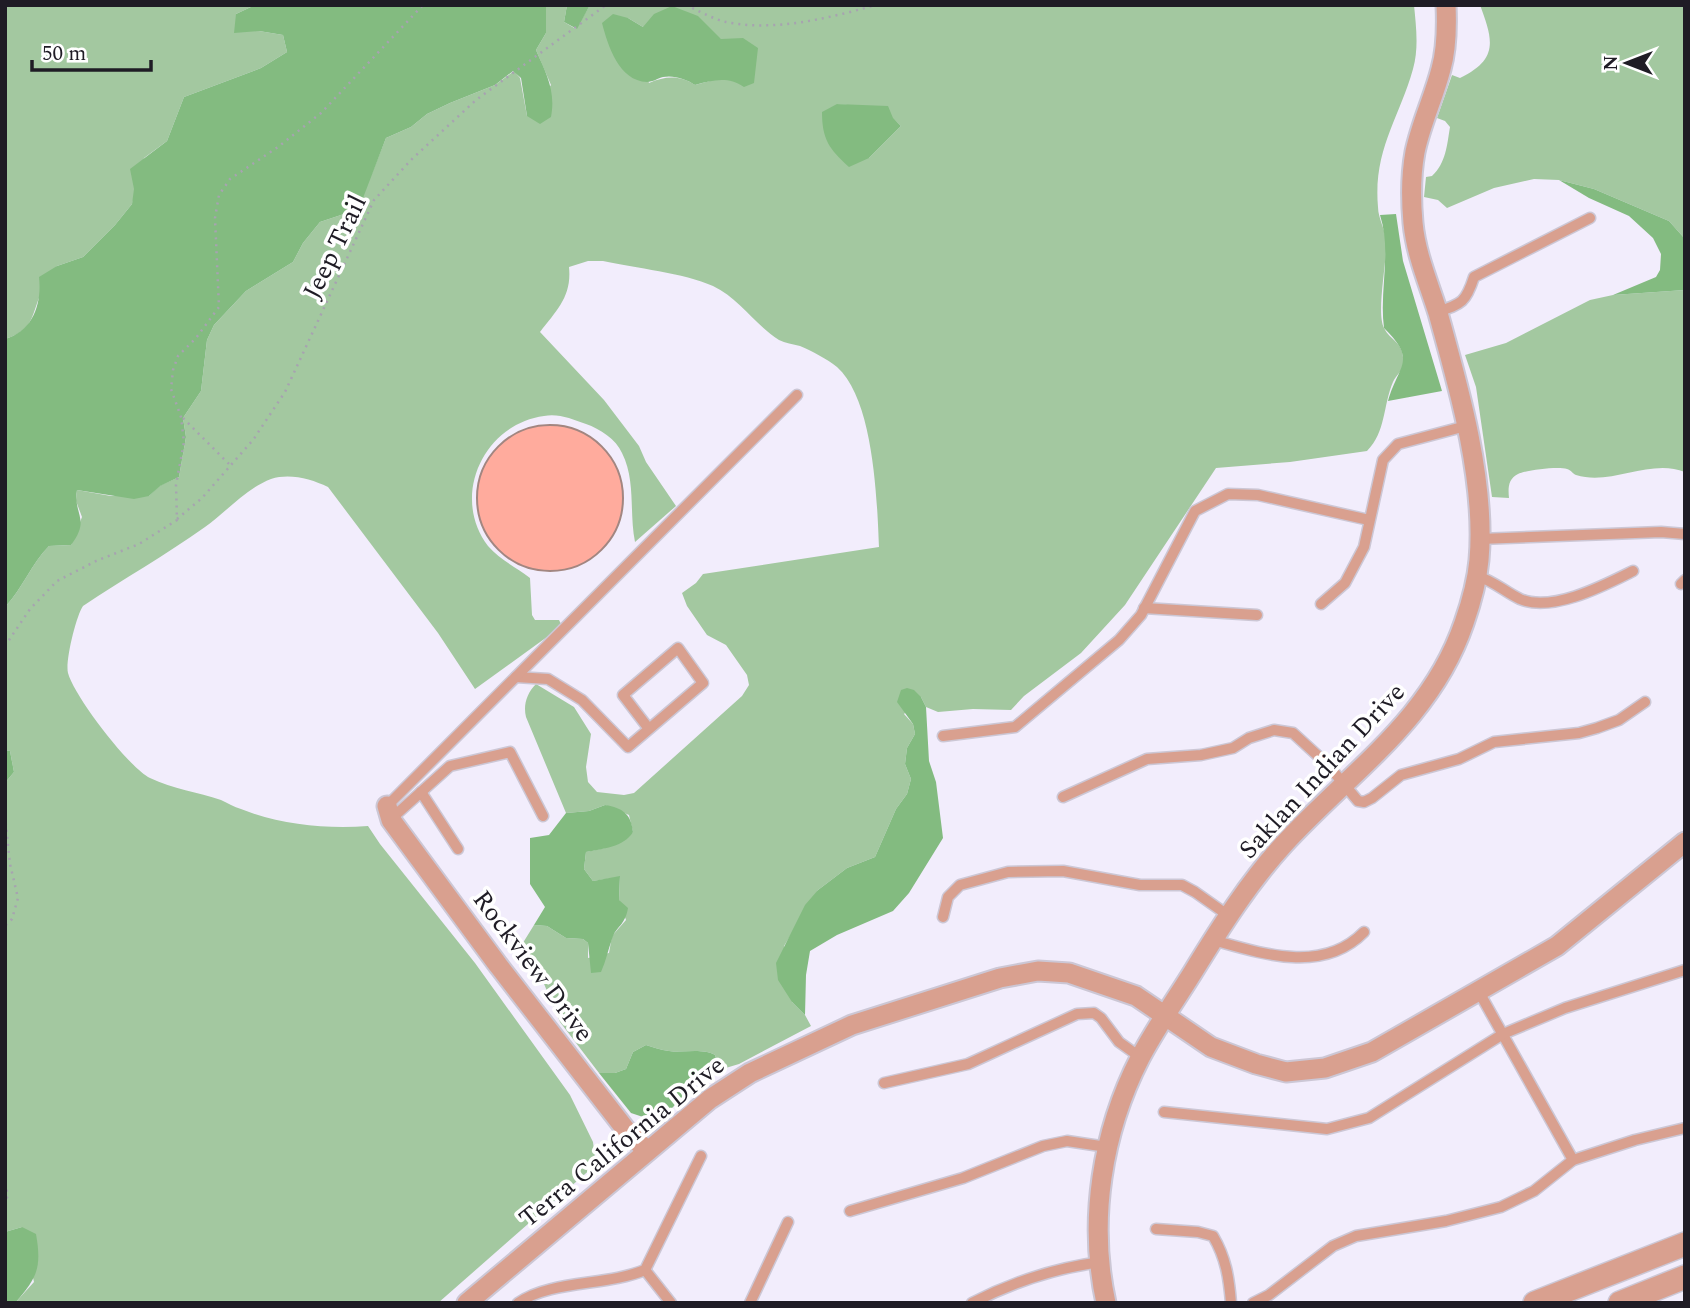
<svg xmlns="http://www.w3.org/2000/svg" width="1690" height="1308" viewBox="0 0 1690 1308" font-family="Spectral,serif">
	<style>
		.green { fill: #a3c8a0; fill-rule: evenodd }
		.forest { fill: #83bb80 }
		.building { fill: #ffab9d; stroke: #a28681; stroke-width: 2 }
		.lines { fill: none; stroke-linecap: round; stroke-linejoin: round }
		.service-casing { stroke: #ccc7d5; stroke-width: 13 }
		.minor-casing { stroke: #ccc7d5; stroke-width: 23 }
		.tertiary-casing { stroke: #ccc7d5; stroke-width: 26 }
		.path { stroke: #a7a3b0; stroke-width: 2.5; stroke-dasharray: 2 5; stroke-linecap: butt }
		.service { stroke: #d9a08f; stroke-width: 10 }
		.minor { stroke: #d9a08f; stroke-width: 19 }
		.tertiary { stroke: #d9a08f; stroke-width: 23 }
		.labels { text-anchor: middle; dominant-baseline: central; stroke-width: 7; stroke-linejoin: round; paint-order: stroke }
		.street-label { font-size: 26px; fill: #1f1c25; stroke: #fff }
	</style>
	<rect width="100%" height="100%" fill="#f2edfc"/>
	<g class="green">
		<path d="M5,5H255L236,14L259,31L283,35L287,52L261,68L184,97L167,141L144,158L132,204L115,225L83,257L57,266C52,274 47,282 42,291C31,314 35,330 5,339Z"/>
		<path d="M546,5H567L564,22L576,29L590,5H1414C1416,26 1419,48 1413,69C1399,119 1373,150 1378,207C1378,219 1386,230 1386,243C1387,262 1376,313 1384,328C1391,342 1405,342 1403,364C1403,371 1396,375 1393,382C1383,405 1386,432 1367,451L1290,462L1216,468L1125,605L1081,653L1024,696L1011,710L973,709L938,712L926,707L921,697L904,714L913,724L915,734L907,748L905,764L911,779L907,794L896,809L875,857L847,868L818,890L784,946L792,1002L805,1015L811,1026L739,1064L719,1070L715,1055C703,1048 683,1053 669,1051C661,1050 653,1047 646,1045L633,1052L626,1069L615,1073H599L560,1022L534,960L521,946L534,925L547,926L566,938L583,939L588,943V958L609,953L612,936L626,920L619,900L620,877L593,881L584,869L586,852L605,848L633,832L629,815L605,805L589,811L566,813L526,717C523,705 527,693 536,684L574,707L591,734L586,767L588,782L597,792L624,795L634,793L742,696L749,685L747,675L726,645L707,635L687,606L682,593L696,583L703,574L879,547C877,500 874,400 837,367C827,359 812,351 800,346C793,344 785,343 779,340C755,325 739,298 713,286C684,273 635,268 603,261H588L569,267C572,296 557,310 540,332L604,400L639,446L646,462L676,506L635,542C629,512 636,481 622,453C616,439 600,429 586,424C572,419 558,413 544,416C484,424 450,496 488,546C500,560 516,567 530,578L532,615L535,620H559L561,624L558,629L475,689L438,633L328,487C311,479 290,473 271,479C247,488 226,512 205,527C166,555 123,579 83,606C76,616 65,662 68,673C74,696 129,768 150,778C173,789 198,792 221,800C228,803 234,807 241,809C280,825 327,829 368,826L380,844L475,963L570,1095L593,1142L595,1158L593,1167L438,1303H15L34,1282L22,1227L5,1232V783L14,772L10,751L5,750V607C23,588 31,564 49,546L71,545L82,517L76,501L77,490L111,496H149L159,486L179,477L186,437L183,418L201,391L207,340L214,325L246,291L293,262L303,243L320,222L344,214L372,173L386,138L411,127L427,114L450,103L495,85L514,71L520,78L527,116L551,85L536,50L546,33ZM628,18L643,27L721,39L735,80L717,79L695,85C679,75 666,76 649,83ZM837,104C859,106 886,109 901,126L869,158Z"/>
		<path d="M1480,5H1685V239L1669,221L1594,189L1559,180L1534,179L1494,188L1447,208L1438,200L1424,197L1426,177L1432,176C1446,163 1447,145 1450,127L1445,121L1437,118L1452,75L1460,78C1499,59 1493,40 1480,5Z"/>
		<path d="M1685,290V472C1650,458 1612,486 1576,475C1573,474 1571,470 1567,469C1558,466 1527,470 1518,474C1508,479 1508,488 1509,498L1492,497L1476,387L1465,355L1506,343L1590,300L1613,295Z"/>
	</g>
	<g class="forest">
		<path d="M255,5H546V33L536,50C546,73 556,91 551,117L540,124L527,116L521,78L513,71L495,85L450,103L427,114L411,127L386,138L363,198L344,214L320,222L303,243L293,262L246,291L214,325L207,340L201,391L183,418L186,437L179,477L160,486L149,496L134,499L77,490C73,515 91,519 71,545L49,546C31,564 23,588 5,607V339C33,331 42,304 39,277L57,266L83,257L115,225L132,204L134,189L130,169L167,141L184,97L261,68L287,52L283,35L259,31L234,33L236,14Z"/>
		<path d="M567,5H590L577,29L564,22Z"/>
		<path d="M672,6L698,16L721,39L743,38L758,48L754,83L744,87C728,76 713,80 695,85C686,79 674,75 663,77C658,78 653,82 647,82C619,81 608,46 602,23L613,14L628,18L643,27L654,14Z"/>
		<path d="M837,104L888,106L893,118L901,126L869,158L849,167C829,149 822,139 822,112Z"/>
		<path d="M1559,180L1594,189L1669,221L1685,239V290L1613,295L1656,277L1660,270L1661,254L1653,238L1629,216L1589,198Z"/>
		<path d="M1396,214L1403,261L1442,391L1388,401C1398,365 1418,361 1384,328C1379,290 1392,252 1380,215Z"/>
		<path d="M907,688L914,690L921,697L926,707L929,761L936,782L943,838L909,893L893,911L837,935L810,951L806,975L805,1015L792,1002L778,980L776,963L805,905L818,890L847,868L875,857L896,809L907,794L911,779L905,764L907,748L915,734L913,724L897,702L901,690Z"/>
		<path d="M5,750L10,751L14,772L5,783Z"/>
		<path d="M605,805C623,808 631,814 633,832C624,847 602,849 586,852L584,869L593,881L620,876L619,900L628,908C625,926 616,926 612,939C608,950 606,961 601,972L591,973L588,943L583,939L566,938L547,926L534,925L545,907L530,884V838L549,835L566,813L589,811Z"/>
		<path d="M646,1045C653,1047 661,1050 669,1051C683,1053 703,1048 715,1055L719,1070L699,1081L668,1112L657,1117H643L631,1113L599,1073H615L626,1069L633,1052Z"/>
		<path d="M22,1227L36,1234C42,1268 37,1278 15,1303H5V1232Z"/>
	</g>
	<circle class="building" cx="550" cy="498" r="73"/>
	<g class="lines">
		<g class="service-casing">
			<g id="service">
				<path d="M1437,312C1462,304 1466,302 1474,277L1590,218"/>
				<path d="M1480,539L1661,532L1685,534"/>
				<path d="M1477,576C1494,581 1505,592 1520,599C1552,613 1605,585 1633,571"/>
				<path d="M1681,584L1685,580"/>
				<path d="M1321,604L1345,583L1364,547L1383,460L1398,444L1466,426"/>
				<path d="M1144,608L1257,615"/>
				<path d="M516,677L548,679L582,700L628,747L703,683L678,648L623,695L649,729"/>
				<path d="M943,736L1015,727L1119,640L1141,615L1195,511L1228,494L1258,495L1369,520"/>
				<path d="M421,792L458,849"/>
				<path d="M1063,797L1147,759L1201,755L1233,748L1249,738L1274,730L1293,733L1328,765L1358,801L1364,802L1372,798L1401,775L1459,759L1494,742L1579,733L1597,728L1619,720L1645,702"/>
				<path d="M387,806L797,395"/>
				<path d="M391,819L450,766L510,752L543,816"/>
				<path d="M943,917L948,897L960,885L1008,872L1063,871L1140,885H1182L1195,892L1229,916"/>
				<path d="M1213,940C1263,954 1323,974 1364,932"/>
				<path d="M1479,992L1573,1160"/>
				<path d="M884,1083L968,1064L1077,1014L1094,1013L1101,1018L1119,1042L1140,1057"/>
				<path d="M1164,1112L1327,1129L1369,1118L1503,1034L1565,1008L1685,970"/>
				<path d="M850,1211L963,1178L1043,1146L1067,1141L1107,1147"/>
				<path d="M1156,1229L1198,1232L1213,1236C1226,1258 1229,1278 1231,1303"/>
				<path d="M645,1270L671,1303"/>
				<path d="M518,1303C551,1280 606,1286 645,1270L701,1156"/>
				<path d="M750,1303L788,1222"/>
				<path d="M972,1303C1013,1282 1055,1268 1101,1262"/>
				<path d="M1253,1303L1269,1295L1333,1246L1356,1236L1446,1221L1501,1207L1534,1191L1573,1160L1635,1140L1685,1128"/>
			</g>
		</g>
		<g class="minor-casing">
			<g id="minor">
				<path d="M387,806L391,820L498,965L626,1130L647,1151"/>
				<path d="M467,1303L710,1099L750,1073L852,1025L1000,978L1038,971L1069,973L1136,996L1211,1047L1256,1064L1286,1072L1325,1068L1372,1052L1557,946L1685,842"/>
				<path d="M1106,1303C1088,1221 1102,1132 1140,1058C1155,1029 1175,1001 1193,972C1220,928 1249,882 1284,844C1350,772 1431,720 1464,623C1471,603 1477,582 1479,560C1486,483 1459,388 1438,313C1429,284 1416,255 1413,223C1411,201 1411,174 1415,152C1421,123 1434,97 1441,69C1447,48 1447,27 1446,5"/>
			</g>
		</g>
		<g class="tertiary-casing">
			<g id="tertiary">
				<path d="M1535,1303L1685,1244"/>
				<path d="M1620,1303L1685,1277"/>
			</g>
		</g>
		<g class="path">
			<path d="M686,5C699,11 713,19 726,22C775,32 829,18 876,5"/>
			<path d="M183,418L230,465"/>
			<path d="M177,519L202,498L253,440L285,392L374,200L412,159L476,100L606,5"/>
			<path d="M5,646L30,609L57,581L96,561L139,544L177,520L176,485L184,442L181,417L171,389L173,370L178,356L196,338L219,307L215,218L219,195L230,179L278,147L321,113L423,5"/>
			<path d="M5,816L10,864L18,898L12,919L5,926"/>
			<path d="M5,1183L8,1196L5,1200"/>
		</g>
		<use href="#service" class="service"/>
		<use href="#minor" class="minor"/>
		<use href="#tertiary" class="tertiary"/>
	</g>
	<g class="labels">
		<g class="street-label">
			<text transform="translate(335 247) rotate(-64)">Jeep Trail</text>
			<text transform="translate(1322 771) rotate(-47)">Saklan Indian Drive</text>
			<text transform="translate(533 966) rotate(53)">Rockview Drive</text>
			<text transform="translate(622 1142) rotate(-39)">Terra California Drive</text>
		</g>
	</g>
	<rect width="1690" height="1308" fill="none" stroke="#1f1c25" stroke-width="14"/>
	<g transform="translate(1627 63) rotate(270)" stroke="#ffffff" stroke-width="5" paint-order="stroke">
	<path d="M0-5L12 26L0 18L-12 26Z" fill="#1f1c25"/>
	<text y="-10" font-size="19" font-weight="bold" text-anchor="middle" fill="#1f1c25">N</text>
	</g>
	<path d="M32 60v10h119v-10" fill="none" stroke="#1f1c25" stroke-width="3.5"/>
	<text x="42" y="60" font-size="21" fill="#1f1c25" stroke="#ffffff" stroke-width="5" paint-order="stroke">50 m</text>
</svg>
